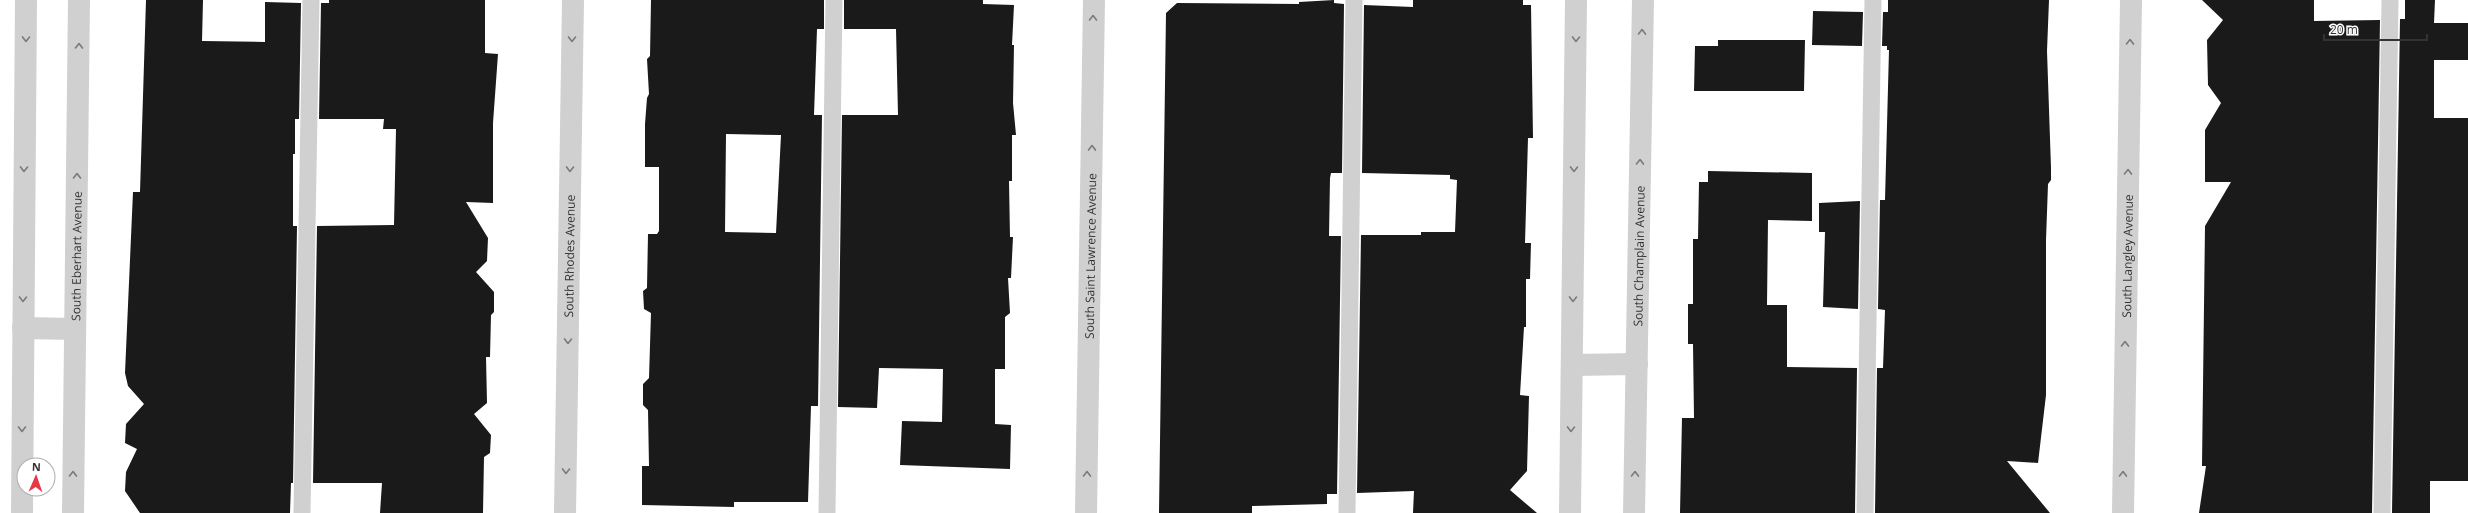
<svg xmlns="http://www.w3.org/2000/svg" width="2468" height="513" viewBox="0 0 2468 513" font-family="'Open Sans',sans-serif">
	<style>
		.building { fill: #1a1a1a; fill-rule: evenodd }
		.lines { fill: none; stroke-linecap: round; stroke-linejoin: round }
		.service { stroke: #d0d0d0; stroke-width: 17 }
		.minor { stroke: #d0d0d0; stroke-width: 22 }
		.oneway { stroke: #7a7a7a }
		.labels { text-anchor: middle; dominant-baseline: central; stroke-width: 4; stroke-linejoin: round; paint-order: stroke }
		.street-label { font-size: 12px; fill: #333; stroke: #fff }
	</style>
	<rect width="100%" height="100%" fill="#fff"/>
	<g class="building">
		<path d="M146,0H203L202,41L265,42V2L301,3L299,119H295V154H293V226H297L293,483H291L290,513H140L125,491L126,472L137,449L125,443L126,424L144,404L128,386L125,373L133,192H140Z"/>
		<path d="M329,0H485V53L498,54L493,123V203L466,202L488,238L487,261L476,272L494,292V312L491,315L490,357H486L487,403L474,414L491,435L490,453L484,457L483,513H380L382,483H313L317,226L394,225L396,129H383L384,119H319L321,3H329Z"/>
		<path d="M651,0H824V29H817L814,115H822L818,406H811L808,502H734V507L642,505V466H649L648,410L643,405V384L649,378L651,313L644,309L643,291L647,288L648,234H657L659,231V167H645V124L647,98L649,94L647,59L650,56ZM726,134L781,135L776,233L725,232Z"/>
		<path d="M844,0H983V4L1014,5L1012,45H1014L1013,103L1016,135H1012V181H1009L1010,237H1013L1011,278H1008L1010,313L1005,317V369H995V424L1011,425L1010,469L900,465L902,421L942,422L943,369L879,368L877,408L838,407L842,115H898L896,29H844Z"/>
		<path d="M1334,0V3L1344,4L1342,173H1331L1330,178L1329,236H1341L1337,494H1327V504L1252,506V513H1159L1166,13L1177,3L1299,4V2Z"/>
		<path d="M1413,0H1523V5H1531L1533,138H1528L1525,243H1531L1530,279H1526V327H1524L1520,395L1529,396L1527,471L1510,490L1537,513H1413L1414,491L1357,493L1361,235H1421V232H1455L1457,180L1450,179V175L1362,173L1364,5L1413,7Z"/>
		<path d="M1888,0H2049L2047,51L2051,168V180L2048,184L2046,240V395L2038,463L2007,461L2050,513H1875L1877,368H1883L1885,310L1878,309L1880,200H1885L1889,50H1887V46H1882L1883,12H1888Z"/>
		<path d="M2202,0H2314V21L2380,20L2372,513H2199L2206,466H2202L2205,226L2231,182H2205V130L2221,103L2208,85L2207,40L2223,20Z"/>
		<path d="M2405,0H2435L2434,23H2468V60H2434V118H2468V481H2430V513H2392L2400,19H2405Z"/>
		<path d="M1813,11L1863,12L1862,46L1812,45Z"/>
		<path d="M1718,40H1805L1804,91H1694L1695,46H1718Z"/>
		<path d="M1708,171L1812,173V221L1768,220L1767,305H1787V367L1857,368L1855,513H1680L1682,418H1694L1693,344H1688V304H1693V239H1698L1699,182H1708Z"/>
		<path d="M1860,201L1858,309L1823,307L1825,232H1819V203Z"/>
	</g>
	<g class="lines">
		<g class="service">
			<path d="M302,513L311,0"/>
			<path d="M827,513L834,0"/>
			<path d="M1347,513L1354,0"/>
			<path d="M1865,513L1873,0"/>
			<path d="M2382,513L2390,0"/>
		</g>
		<g class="minor">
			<path d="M23,328L75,329"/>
			<path d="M1572,365L1637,364"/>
			<path d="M22,513L26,0"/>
			<path id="s1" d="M73,513L79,0"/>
			<path id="s2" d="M565,513L573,0"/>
			<path id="s3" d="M1086,513L1094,0"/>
			<path d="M1570,513L1576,0"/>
			<path id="s4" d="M1634,513L1643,0"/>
			<path id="s5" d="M2123,513L2131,0"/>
		</g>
	</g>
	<defs><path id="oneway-chevron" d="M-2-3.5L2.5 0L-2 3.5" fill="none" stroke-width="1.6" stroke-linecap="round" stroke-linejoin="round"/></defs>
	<g class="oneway">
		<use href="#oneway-chevron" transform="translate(1093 18) rotate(-89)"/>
		<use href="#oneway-chevron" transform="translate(1642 32) rotate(-89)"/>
		<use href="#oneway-chevron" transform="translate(26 39) rotate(91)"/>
		<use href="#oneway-chevron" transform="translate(572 39) rotate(91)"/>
		<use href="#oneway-chevron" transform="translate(1576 39) rotate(91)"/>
		<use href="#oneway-chevron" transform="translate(2130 42) rotate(-89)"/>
		<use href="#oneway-chevron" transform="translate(79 46) rotate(-89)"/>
		<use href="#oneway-chevron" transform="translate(1092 148) rotate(-89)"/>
		<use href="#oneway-chevron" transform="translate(1640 162) rotate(-89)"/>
		<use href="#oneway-chevron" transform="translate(24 169) rotate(91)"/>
		<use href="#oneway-chevron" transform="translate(570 169) rotate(91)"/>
		<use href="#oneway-chevron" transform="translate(1574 169) rotate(91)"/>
		<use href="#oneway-chevron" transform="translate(2128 172) rotate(-89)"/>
		<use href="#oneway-chevron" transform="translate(77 176) rotate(-89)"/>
		<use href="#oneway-chevron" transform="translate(23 299) rotate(91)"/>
		<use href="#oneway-chevron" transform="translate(1573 299) rotate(91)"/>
		<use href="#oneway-chevron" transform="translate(568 341) rotate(91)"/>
		<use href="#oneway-chevron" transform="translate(2125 344) rotate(-89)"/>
		<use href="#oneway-chevron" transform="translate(22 429) rotate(90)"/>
		<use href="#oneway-chevron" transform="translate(1571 429) rotate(91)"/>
		<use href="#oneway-chevron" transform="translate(566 471) rotate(91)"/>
		<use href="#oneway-chevron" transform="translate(73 474) rotate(-89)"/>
		<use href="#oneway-chevron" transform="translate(1087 474) rotate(-89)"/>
		<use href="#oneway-chevron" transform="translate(1635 474) rotate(-89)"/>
		<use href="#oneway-chevron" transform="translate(2123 474) rotate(-89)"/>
	</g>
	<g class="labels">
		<g class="street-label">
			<text stroke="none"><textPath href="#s2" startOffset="257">South Rhodes Avenue</textPath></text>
			<text stroke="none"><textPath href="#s3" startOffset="257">South Saint Lawrence Avenue</textPath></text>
			<text stroke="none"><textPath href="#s5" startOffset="257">South Langley Avenue</textPath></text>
			<text stroke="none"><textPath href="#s1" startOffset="257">South Eberhart Avenue</textPath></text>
			<text stroke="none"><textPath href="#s4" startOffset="257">South Champlain Avenue</textPath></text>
		</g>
	</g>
	<g transform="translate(36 477) rotate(2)"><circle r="19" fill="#ffffff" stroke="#adadad"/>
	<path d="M0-3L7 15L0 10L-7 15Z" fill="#e63946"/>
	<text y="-6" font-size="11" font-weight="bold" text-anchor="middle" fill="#333333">N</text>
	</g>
	<path d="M2324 34v6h103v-6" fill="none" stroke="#333333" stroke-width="2"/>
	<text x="2330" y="34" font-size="12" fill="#333333" stroke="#ffffff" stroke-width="3" paint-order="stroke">20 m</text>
</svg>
